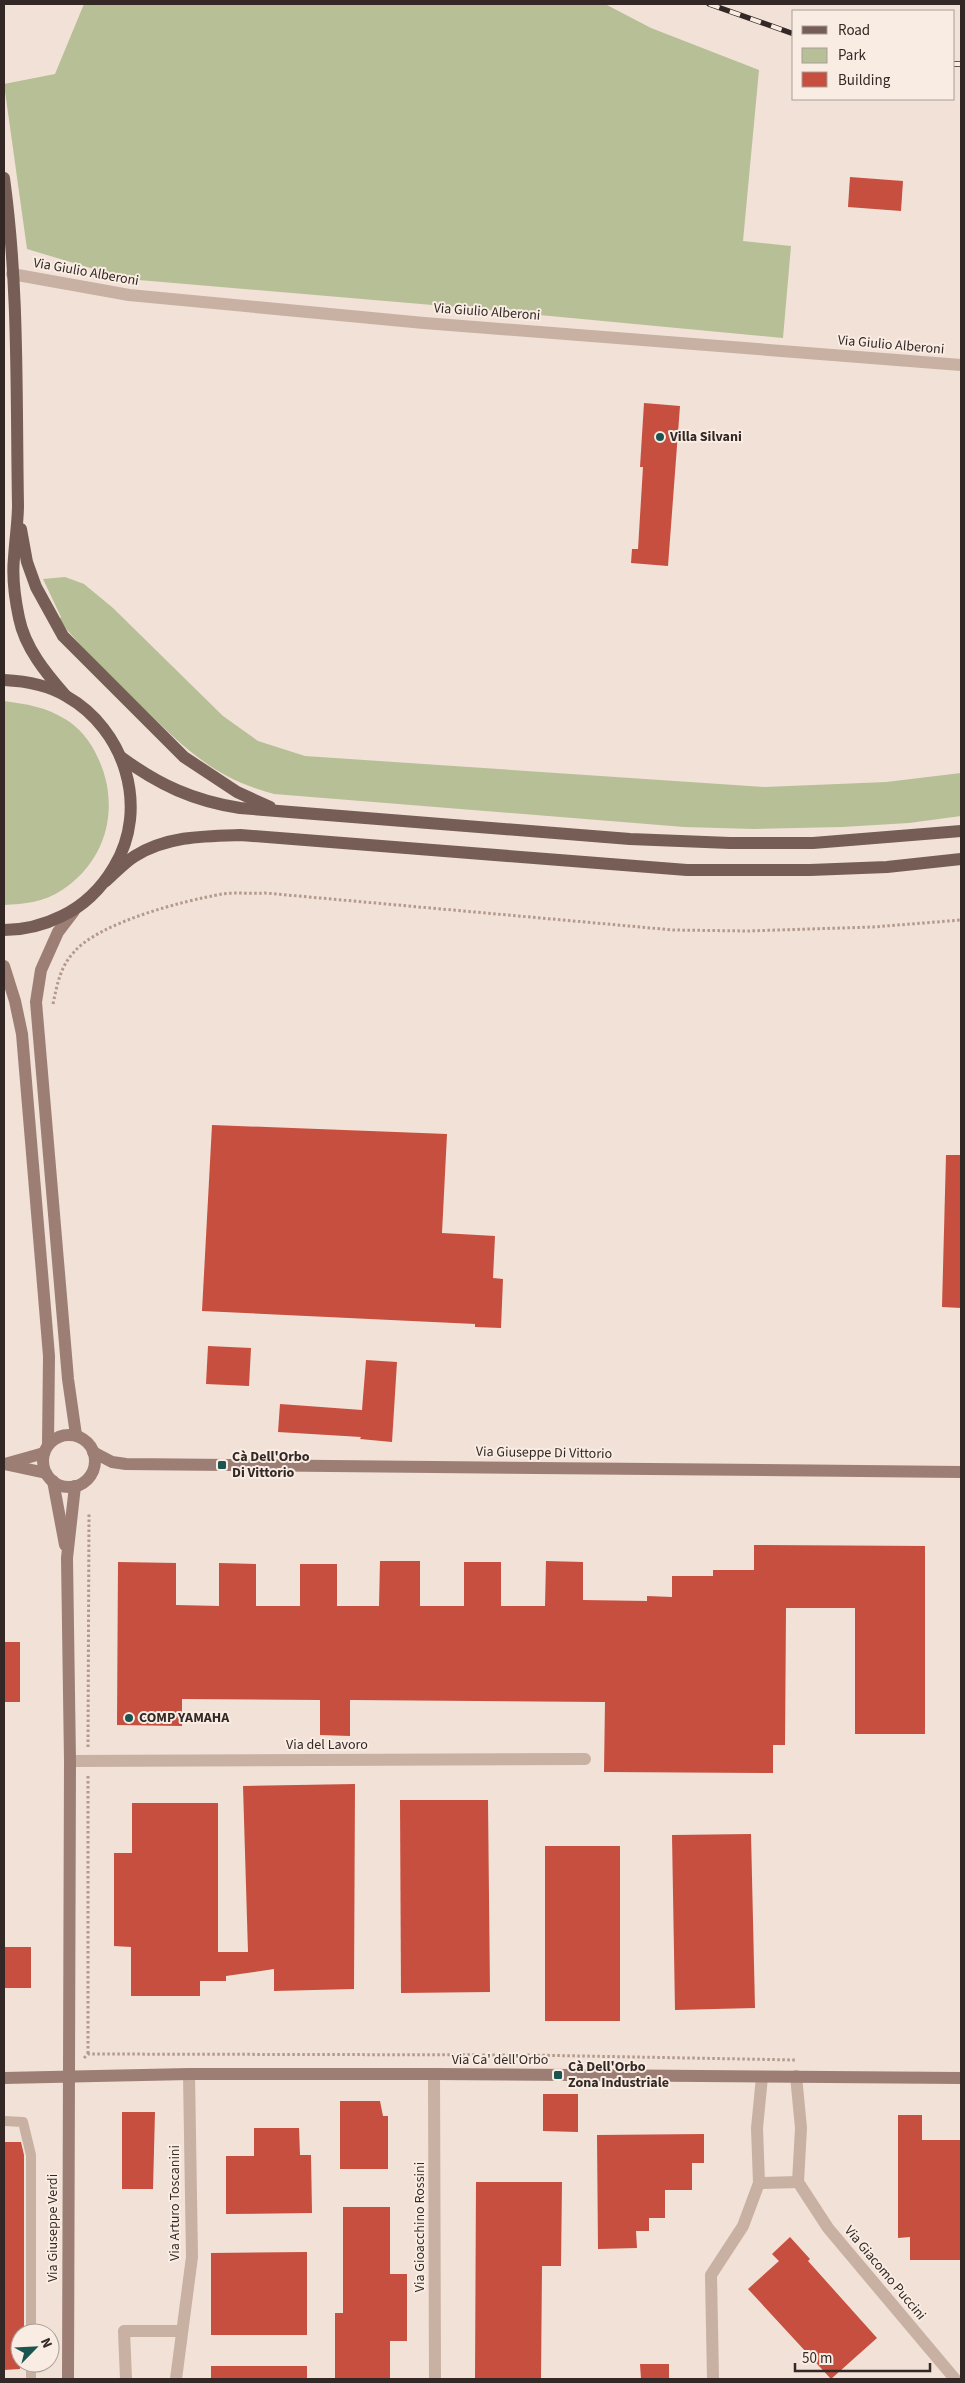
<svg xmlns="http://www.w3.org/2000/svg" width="965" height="2383" viewBox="0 0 965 2383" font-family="'Source Sans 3',sans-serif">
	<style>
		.green { fill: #b7bf97 }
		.building { fill: #c74f3f }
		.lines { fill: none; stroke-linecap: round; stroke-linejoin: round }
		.path { stroke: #b4998d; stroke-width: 3; stroke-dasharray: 2.5 2.5; stroke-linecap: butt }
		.lane { stroke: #c8b0a3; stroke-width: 10 }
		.street { stroke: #c8b0a3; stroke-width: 12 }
		.secondary { stroke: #9c7e75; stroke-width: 12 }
		.primary { stroke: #765d56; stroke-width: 12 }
		.rail-casing { stroke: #332825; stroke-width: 5.5 }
		.rail { stroke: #f9ece3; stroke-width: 4; stroke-dasharray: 11; stroke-linecap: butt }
		.poi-dot { fill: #1b5551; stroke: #f9ece3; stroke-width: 2 }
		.labels { text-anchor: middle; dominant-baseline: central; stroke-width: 4; stroke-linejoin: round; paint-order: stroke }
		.street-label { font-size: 14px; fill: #332825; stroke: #f9ece3 }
		.poi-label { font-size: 14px; font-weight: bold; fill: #332825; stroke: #f9ece3; text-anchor: start }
	</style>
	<rect width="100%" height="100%" fill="#f1e1d7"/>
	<g class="green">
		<path d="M84,4H605L651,28L759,70L743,241L791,246L783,338L456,307L127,279L27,249L4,84L55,74Z"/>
		<path d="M65,577L84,584L113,608L223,716L258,741L305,756L765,787L886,782L961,773V816L909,823L842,827L754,829L684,827L274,794C209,777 179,742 132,697C107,672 81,648 59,620L61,617L43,579Z"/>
		<path d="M4,701C26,704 46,707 65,719C79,727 91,742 97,756C121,804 108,860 62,890C45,902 24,904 4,905Z"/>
	</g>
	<g class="building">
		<path d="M850,177L903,181L901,211L848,207Z"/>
		<path d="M644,403L680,406L668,566L631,563L632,549H638L643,467H640Z"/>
		<path d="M212,1125L447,1134L442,1233L495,1236L493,1278L503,1279L501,1328L475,1327V1324L202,1311Z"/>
		<path d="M946,1155H961V1308L942,1307Z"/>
		<path d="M208,1346L251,1348L249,1386L206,1384Z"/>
		<path d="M366,1360L397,1362L392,1442L360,1439L361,1437L278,1432L280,1404L362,1410Z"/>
		<path d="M754,1545L925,1546V1734H855V1608H786L785,1745H773V1773L604,1772L605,1702L350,1700V1736L320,1735V1700L182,1699V1726L117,1725L118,1562L176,1563V1605L219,1606V1563L256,1564V1606H300V1564H337V1606H379L380,1561H420V1606H464V1562H501V1606H545L546,1561L583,1562V1600L647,1601V1596L672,1597V1576H713V1570H754Z"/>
		<rect x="4" y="1642" width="16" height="60"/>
		<path d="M355,1784L354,1989L274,1991V1969L226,1976V1981H200V1996H131V1947L114,1946V1853H132V1803H218V1952H248L243,1786Z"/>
		<path d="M400,1800H488L490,1992L401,1993Z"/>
		<path d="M751,1834L755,2008L675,2010L672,1835Z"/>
		<rect x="545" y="1846" width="75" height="175"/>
		<rect x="4" y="1947" width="27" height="41"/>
		<path d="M543,2094H578V2132L543,2131Z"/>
		<path d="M340,2101H380L383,2116H388V2169H340Z"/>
		<path d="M122,2112H155L153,2189H122Z"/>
		<path d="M898,2115H922V2140H961V2260H910V2237L898,2238Z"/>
		<path d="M254,2128H299L300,2155H311L312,2213L226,2214V2156H254Z"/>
		<path d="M704,2134V2163H692V2190H665V2218H649V2231H636L637,2248L598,2249L597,2135Z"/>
		<path d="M4,2142H21L24,2155V2333H20V2369L4,2370Z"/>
		<path d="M476,2182H562L561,2266H542L541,2379H475Z"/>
		<path d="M343,2207H390V2274H407V2341H390V2379H335V2313H343Z"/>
		<path d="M790,2237L810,2259L808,2261L877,2338L831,2379L748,2289L779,2261L772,2254Z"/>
		<path d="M307,2252V2335H211V2253Z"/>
		<path d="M640,2364H669V2379H641Z"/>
		<rect x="211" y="2366" width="96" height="13"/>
	</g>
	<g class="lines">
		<g class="path">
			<path d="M53,1004C57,985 60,967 74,952C100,922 183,901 222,894C236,892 251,894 265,893L673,930L747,931L873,927L961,920"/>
			<path d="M88,1747L89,1513"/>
			<path d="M88,1776V2054"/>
			<path d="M84,2058L88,2054L528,2055L796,2060"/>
		</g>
		<g class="lane">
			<path d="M4,2121L23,2122L31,2155V2333"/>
			<path d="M31,2363V2379"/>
		</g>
		<g class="street">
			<path d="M12,274L129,295L424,323L961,365"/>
			<path d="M70,1761L585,1759"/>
			<path d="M434,2074L435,2379"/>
			<path d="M796,2076L801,2128L798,2182L828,2228L955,2379"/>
			<path d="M759,2183L798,2182"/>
			<path d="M126,2379L124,2331H182"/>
			<path d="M176,2379L192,2257L189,2074"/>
			<path d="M713,2379L711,2275L743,2226L759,2183L757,2128L762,2077"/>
		</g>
		<g class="secondary">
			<path d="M74,911L58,932L41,970L36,1002L68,1379L76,1435"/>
			<path d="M4,966L15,1001L22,1034L49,1356L48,1444"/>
			<circle cx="69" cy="1461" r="26"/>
			<path d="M93,1452L112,1462L126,1464L961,1472"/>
			<path d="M4,1464L46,1473"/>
			<path d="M5,1464L44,1453"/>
			<path d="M53,1481L65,1545"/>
			<path d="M4,2078L189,2074H434L961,2078"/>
			<path d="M68,2379L70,1761L67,1558L75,1486"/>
		</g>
		<g class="primary">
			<path d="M4,178C19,286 16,396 18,505C18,522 15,540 14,558C12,577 15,599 19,618C25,648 46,673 65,695"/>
			<path d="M21,529L27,562L36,587L63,636L184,757L237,792L270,807"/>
			<path d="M4,680C25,681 48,685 66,696C125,729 150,808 114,867C101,889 85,905 62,916C44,925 25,930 4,930"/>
			<path d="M121,757C159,785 194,801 240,808L630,839L730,843H813L961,831"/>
			<path d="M106,881C115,873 125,862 135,856C167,836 204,836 240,835L687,870H810L887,867L961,859"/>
		</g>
		<g class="rail-casing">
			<g id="rail">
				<path d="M709,4L794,34"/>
				<path d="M954,64H961"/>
			</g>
		</g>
		<use href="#rail" class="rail"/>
	</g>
	<g class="poi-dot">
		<circle cx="660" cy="437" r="5"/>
		<rect x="217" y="1460" width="10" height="10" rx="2.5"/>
		<circle cx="129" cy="1718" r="5"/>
		<rect x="553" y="2070" width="10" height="10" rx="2.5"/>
	</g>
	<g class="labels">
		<g class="street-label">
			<text transform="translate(86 272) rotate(10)">Via Giulio Alberoni</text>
			<text transform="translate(487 312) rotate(4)">Via Giulio Alberoni</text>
			<text transform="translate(891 345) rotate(5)">Via Giulio Alberoni</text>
			<text transform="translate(544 1453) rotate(1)">Via Giuseppe Di Vittorio</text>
			<text x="327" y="1745">Via del Lavoro</text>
			<text x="500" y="2060">Via Ca' dell'Orbo</text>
			<text transform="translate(175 2203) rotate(-90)">Via Arturo Toscanini</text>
			<text transform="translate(420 2227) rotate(-90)">Via Gioacchino Rossini</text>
			<text transform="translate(53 2228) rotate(-90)">Via Giuseppe Verdi</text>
			<text transform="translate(885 2273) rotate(50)">Via Giacomo Puccini</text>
		</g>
		<g class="poi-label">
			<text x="670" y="437">Villa Silvani</text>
			<text x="232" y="1457">Cà Dell'Orbo<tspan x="232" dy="16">Di Vittorio</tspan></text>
			<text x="139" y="1718">COMP YAMAHA</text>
			<text x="568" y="2067">Cà Dell'Orbo<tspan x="568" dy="16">Zona Industriale</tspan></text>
		</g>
	</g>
	<rect width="965" height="2383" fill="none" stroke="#332825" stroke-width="10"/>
	<rect x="792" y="10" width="162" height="90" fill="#f9ece3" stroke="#aa9e97"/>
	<rect x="802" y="26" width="25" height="8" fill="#765d56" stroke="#aa9e97"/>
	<text x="838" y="35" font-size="15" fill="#332825">Road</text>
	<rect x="802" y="48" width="25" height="15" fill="#b7bf97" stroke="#aa9e97"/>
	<text x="838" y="60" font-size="15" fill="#332825">Park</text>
	<rect x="802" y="72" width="25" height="15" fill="#c74f3f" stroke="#aa9e97"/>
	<text x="838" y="85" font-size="15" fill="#332825">Building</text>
	<g transform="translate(35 2348) rotate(66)"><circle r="24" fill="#f9ece3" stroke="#aa9e97"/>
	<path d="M0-4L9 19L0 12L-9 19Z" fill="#1b5551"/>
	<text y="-8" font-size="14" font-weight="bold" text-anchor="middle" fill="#332825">N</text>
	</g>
	<path d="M795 2363v8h135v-8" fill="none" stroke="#332825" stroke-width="2.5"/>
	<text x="802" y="2363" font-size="15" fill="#332825" stroke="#f9ece3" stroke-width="4" paint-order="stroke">50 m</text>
</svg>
